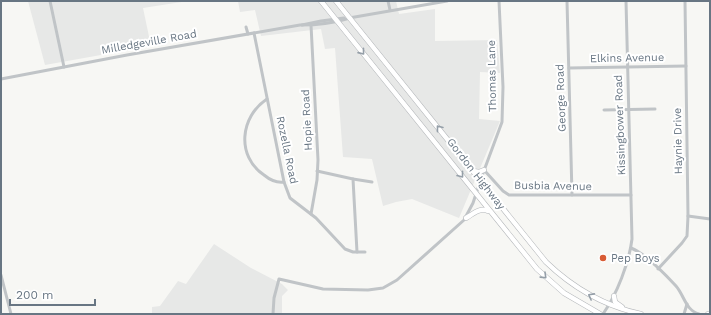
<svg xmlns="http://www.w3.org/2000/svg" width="711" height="315" viewBox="0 0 711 315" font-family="'Work Sans',sans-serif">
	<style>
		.built { fill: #e7e8e7 }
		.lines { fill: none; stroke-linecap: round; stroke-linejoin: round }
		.highway-casing { stroke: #b5b8bb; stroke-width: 5.5 }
		.minor { stroke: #c0c4c7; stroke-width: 3 }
		.highway { stroke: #fff; stroke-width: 4.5 }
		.oneway { stroke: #959fa8 }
		.poi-dot { fill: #d85b33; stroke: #fff; stroke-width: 1.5 }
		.labels { text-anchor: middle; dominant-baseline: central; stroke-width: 4; stroke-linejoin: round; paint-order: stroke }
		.street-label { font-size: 11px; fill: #687683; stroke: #fff }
		.poi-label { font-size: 11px; fill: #687683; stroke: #fff; text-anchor: start }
	</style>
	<rect width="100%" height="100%" fill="#f7f7f4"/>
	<g class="built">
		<path d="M28,1H188L143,8L151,46L45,65Z"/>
		<path d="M238,1H396L399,14L435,9V41L497,40L500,73L480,72L479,119L500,121L459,218L412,199L396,202L383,206L372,159L343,157L335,48L325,49L321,29L261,36L255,10L240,12Z"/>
		<path d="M214,244L251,268L282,284L288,290L282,296V314H152V307L160,306L178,281L186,284Z"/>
	</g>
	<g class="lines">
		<g class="highway-casing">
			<g id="highway">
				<path d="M321,1L537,269L564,293L600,314"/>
				<path d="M336,1L546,262C573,288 604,306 641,314"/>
				<path d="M473,171L479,172L484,170"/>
				<path d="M466,218C473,214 480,207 488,211"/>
				<path d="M614,296L615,302L622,307"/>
				<path d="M708,314H710"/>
			</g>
		</g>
		<g class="minor">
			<path d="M50,1L64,67"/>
			<path d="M388,1L390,10"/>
			<path d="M567,1L572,195"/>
			<path d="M349,18L447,1"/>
			<path d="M302,25L321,21L344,18"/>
			<path d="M311,25L318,160L317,180L311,214"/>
			<path d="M246,27L248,34"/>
			<path d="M254,33L284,182L290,198L316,218L345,249L353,252H365"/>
			<path d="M569,68L686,66"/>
			<path d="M1,79L127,55L300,25C317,25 334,23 350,18"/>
			<path d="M267,99C240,117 236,156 264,175C270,180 276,183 284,182"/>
			<path d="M604,110L655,109"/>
			<path d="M484,170L503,191L509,195H631"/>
			<path d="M317,171L353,179L357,252"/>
			<path d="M353,179L372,182"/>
			<path d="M688,216L710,219"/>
			<path d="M631,248C646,254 664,273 676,286C684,295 686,311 699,314"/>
			<path d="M658,269L682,243L687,236L688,216L685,1"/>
			<path d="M1,275L11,314"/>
			<path d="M273,314L274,298L279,279L323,289L368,290L383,288L397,280L464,220L473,203L482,176L502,122L503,87L499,1"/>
			<path d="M603,314C617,294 629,263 632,239L626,1"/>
			<path d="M684,314L687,304"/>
		</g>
		<use href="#highway" class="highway"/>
	</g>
	<defs><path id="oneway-chevron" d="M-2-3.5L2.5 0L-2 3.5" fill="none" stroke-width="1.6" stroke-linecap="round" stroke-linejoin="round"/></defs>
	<g class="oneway">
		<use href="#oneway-chevron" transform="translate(362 52) rotate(51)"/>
		<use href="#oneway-chevron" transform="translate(439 128) rotate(-128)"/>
		<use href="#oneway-chevron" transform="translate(461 175) rotate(52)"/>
		<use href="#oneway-chevron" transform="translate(544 276) rotate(44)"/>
		<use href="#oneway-chevron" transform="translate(591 296) rotate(-152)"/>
	</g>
	<circle class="poi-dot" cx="603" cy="258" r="4"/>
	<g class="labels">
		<g class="street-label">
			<text transform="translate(149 42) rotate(-10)">Milledgeville Road</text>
			<text transform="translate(627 58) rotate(-1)">Elkins Avenue</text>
			<text transform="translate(492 76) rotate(-91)">Thomas Lane</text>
			<text transform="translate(561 98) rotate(-92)">George Road</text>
			<text transform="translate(307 120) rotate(-93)">Hopie Road</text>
			<text transform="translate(620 125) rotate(-92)">Kissingbower Road</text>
			<text transform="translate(678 141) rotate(-91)">Haynie Drive</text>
			<text transform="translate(287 150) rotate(78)">Rozella Road</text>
			<text transform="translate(476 174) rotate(52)">Gordon Highway</text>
			<text transform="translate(553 186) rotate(1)">Busbia Avenue</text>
		</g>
		<g class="poi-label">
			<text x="611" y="258">Pep Boys</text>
		</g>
	</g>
	<rect width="711" height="315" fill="none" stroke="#687683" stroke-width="4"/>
	<path d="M10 299v6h85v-6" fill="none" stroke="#687683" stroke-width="2"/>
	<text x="16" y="299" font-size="12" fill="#687683" stroke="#ffffff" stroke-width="3" paint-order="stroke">200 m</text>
</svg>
